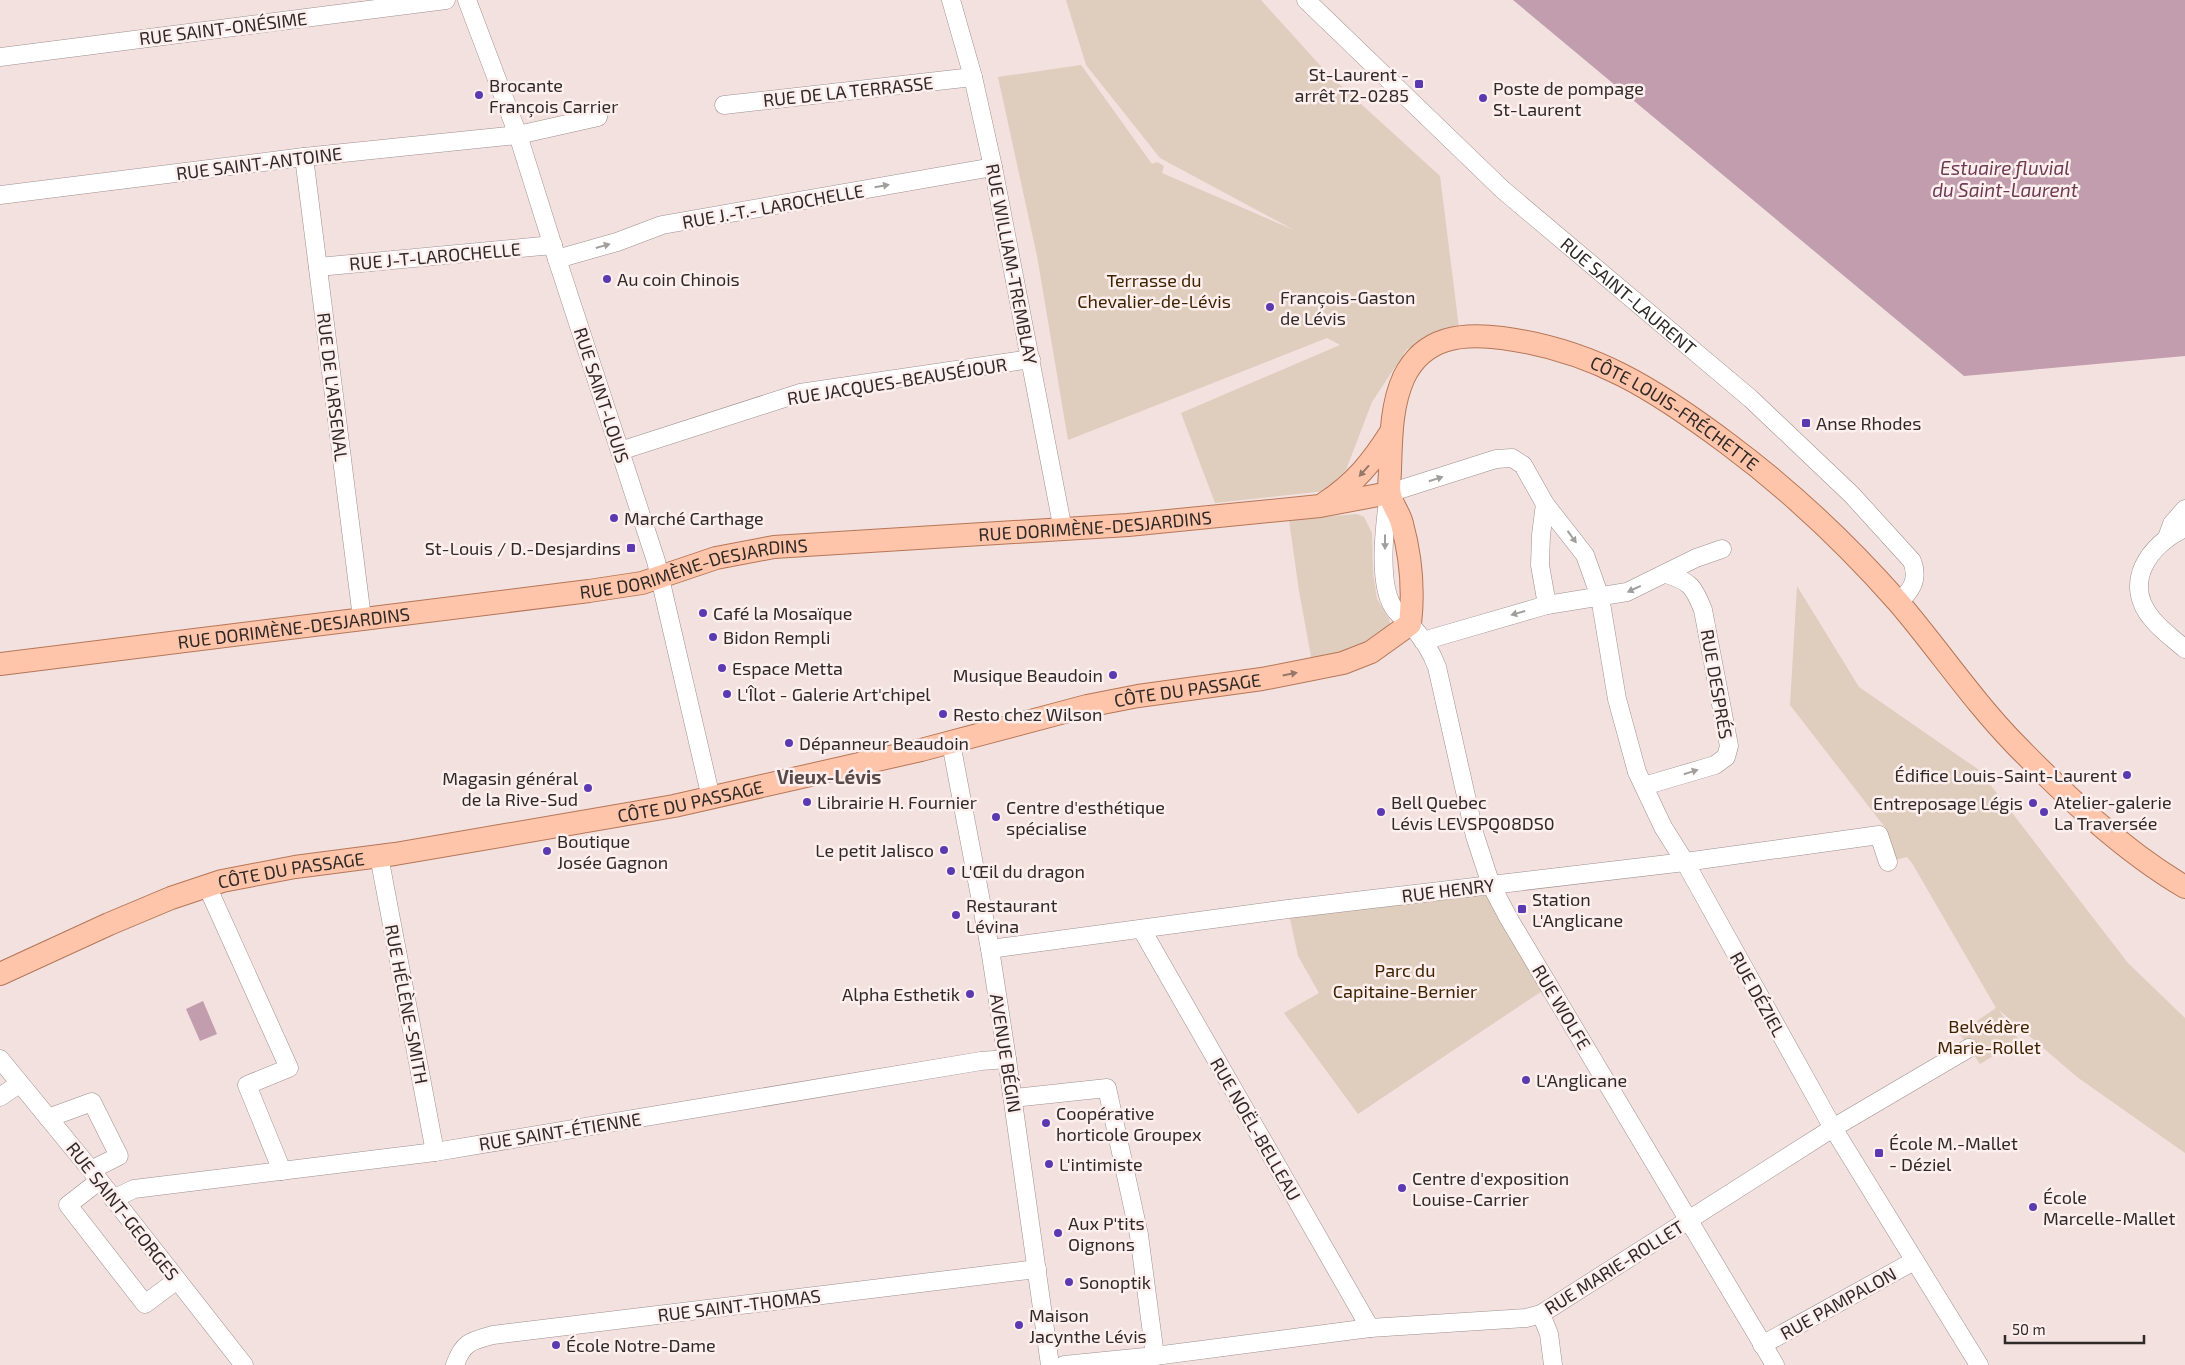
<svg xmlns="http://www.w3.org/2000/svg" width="2185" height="1365" viewBox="0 0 2185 1365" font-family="'Exo 2',sans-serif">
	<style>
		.green { fill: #dfcdbd }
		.water { fill: #c19dae }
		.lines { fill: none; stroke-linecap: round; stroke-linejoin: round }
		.minor-casing { stroke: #9f8f8d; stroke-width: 19 }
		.major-casing { stroke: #b67657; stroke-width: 24 }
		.minor { stroke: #fff; stroke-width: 18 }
		.major { stroke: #fec5aa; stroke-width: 22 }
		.oneway { fill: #a19f9e }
		.oneway2 { fill: #967769 }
		.poi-dot { fill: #5b39b1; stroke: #fdefed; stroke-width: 2 }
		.labels { text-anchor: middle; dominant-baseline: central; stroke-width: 5; stroke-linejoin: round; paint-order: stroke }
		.street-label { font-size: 18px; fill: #2f2928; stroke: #fdefed }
		.poi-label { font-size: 18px; fill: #2f2928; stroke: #fdefed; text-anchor: start }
		.park-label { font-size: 18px; fill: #3f2301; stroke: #fdefed }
		.water-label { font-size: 19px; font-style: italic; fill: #6c3a54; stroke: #fdefed }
		.neighbourhood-label { font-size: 19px; font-weight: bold; fill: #594b49; stroke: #fdefed }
	</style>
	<rect width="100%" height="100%" fill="#f2e1df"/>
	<g class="green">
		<path d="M1066,0H1261L1327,73L1440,176L1459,328L1407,349L1372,402L1346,470L1325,491L1215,503L1181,413L1340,345L1327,338L1068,440L1037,256L998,77L1081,65L1152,164L1157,162L1164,166L1162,173L1294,230L1160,158L1086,65Z"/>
		<path d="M1357,514L1364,517L1372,533L1373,573L1377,599L1389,619L1391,628L1382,639L1312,662L1299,591L1289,520Z"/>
		<path d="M1797,586L1859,687L1979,770L2128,963L2185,1018V1153L2077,1077L1999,1010L2019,1040L1980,1064L1959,1033L1996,1008L1912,863L1907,857L1888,862L1879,835L1887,830L1790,705Z"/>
		<path d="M1490,885L1542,991L1358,1114L1284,1013L1319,993L1298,956L1288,909Z"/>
	</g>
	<g class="water">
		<path d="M1513,0H2185V356L1964,376Z"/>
		<path d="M203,1001L217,1034L200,1041L186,1009Z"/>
	</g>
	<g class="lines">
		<g class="minor-casing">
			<g id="minor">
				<path d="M467,0L518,135L557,259L656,561L711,798"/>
				<path d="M951,0L973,77L993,167L1063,530"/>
				<path id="s1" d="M1306,0L1503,190L1751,399L1852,495L1912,561C1919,579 1912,591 1898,602"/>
				<path d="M0,57L446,0"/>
				<path d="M724,105L973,77"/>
				<path d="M304,157L362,618"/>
				<path d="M0,195L304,157L518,135L598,117"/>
				<path d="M557,259L617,242L662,225L993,167"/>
				<path d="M318,267L553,245"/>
				<path d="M620,451L800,393L1031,359"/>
				<path d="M1545,504L1541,535L1540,565L1547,605"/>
				<path d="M2185,528C2149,544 2121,584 2153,620C2162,631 2175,640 2185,649"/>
				<path d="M2168,535L2172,524L2185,509"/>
				<path d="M1423,641L1547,605L1627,592L1696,558L1722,549"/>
				<path d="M951,743L990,949L1007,1059L1050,1365"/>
				<path d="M1644,786L1715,765L1726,757L1729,746L1703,610C1694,587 1690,581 1666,574"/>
				<path d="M379,856L435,1152"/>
				<path d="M207,886L289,1068L247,1085L282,1171"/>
				<path d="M1142,930L1370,1328"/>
				<path d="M990,949L1288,909L1685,862L1879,835L1888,862"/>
				<path d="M0,1059L91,1170L244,1365"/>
				<path d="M0,1097L19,1084"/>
				<path d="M1013,1098L1107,1088L1139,1235L1155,1356"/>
				<path d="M48,1118L92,1102L119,1156L91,1170"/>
				<path d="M99,1181L68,1205L145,1304L177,1280"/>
				<path d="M113,1199L134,1189L435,1152L981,1061L1007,1059"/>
				<path d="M1541,1314L1549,1334L1553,1365"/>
				<path d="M1762,1345L1914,1261"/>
				<path d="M455,1365C463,1342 471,1341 493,1335L1037,1269"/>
				<path d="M1064,1365L1155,1356L1370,1328L1526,1318L1541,1314L1833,1128L1969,1048"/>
				<path d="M1775,1365L1509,919L1491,885L1475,836L1437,667C1431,651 1422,637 1410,624C1406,620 1400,616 1396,611C1376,588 1385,523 1389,493L1496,459L1512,458L1523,465L1545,504L1585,555L1600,597L1617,699L1637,772L1663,827L1685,862L1833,1128L1979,1365"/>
			</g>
		</g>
		<g class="major-casing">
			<g id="major">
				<path d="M1325,503C1355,483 1372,462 1391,432"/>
				<path id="s2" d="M0,664L589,591L642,583L716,558L774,547L1128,525L1320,506L1389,493"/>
				<path id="s3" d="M0,974L109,924L171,898L222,881L295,867L395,854L674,806L921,750L1087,706L1138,696L1262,679L1343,663L1371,652L1410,624C1414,590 1411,557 1402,524C1400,514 1392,505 1390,495C1388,488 1390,478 1390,470C1391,439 1391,405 1404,377C1424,336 1463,333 1502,338C1594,350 1656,390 1728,444C1791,491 1847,544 1899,603C1939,650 1973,701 2016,745C2066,796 2122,850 2185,887"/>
			</g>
		</g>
		<use href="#minor" class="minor"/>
		<use href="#major" class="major"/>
	</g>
	<defs><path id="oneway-solid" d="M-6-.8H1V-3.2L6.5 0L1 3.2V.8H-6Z" transform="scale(1.25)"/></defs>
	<g class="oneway">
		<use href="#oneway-solid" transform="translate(882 186) rotate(-10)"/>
		<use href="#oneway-solid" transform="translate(603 246) rotate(-16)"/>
		<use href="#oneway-solid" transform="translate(1436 479) rotate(-18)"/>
		<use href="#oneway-solid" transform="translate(1572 537) rotate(54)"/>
		<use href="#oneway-solid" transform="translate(1385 542) rotate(90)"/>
		<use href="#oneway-solid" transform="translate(1634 589) rotate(155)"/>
		<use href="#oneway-solid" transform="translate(1518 613) rotate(164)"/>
		<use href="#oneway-solid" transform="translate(1691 772) rotate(-17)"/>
	</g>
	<g class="oneway2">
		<use href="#oneway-solid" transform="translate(1364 471) rotate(132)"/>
		<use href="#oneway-solid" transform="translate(1290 674) rotate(-11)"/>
	</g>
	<g class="poi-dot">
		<rect x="1414" y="79" width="10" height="10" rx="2.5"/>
		<circle cx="479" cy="95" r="5"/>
		<circle cx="1483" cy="98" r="5"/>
		<circle cx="607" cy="279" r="5"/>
		<circle cx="1270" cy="307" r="5"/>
		<rect x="1801" y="418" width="10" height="10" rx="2.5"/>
		<circle cx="614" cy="518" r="5"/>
		<rect x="626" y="543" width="10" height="10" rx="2.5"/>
		<circle cx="703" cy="613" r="5"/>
		<circle cx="713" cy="637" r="5"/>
		<circle cx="722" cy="668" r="5"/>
		<circle cx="1113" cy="675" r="5"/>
		<circle cx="727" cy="694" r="5"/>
		<circle cx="943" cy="714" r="5"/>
		<circle cx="789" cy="743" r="5"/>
		<circle cx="2127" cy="775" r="5"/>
		<circle cx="588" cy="788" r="5"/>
		<circle cx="807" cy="802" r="5"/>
		<circle cx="2033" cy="803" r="5"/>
		<circle cx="1381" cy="812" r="5"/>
		<circle cx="2044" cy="812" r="5"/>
		<circle cx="996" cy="817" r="5"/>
		<circle cx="944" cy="850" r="5"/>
		<circle cx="547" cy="851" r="5"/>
		<circle cx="951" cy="871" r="5"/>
		<rect x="1517" y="904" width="10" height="10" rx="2.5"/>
		<circle cx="956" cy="915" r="5"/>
		<circle cx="970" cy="994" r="5"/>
		<circle cx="1526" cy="1080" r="5"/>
		<circle cx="1046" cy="1123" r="5"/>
		<rect x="1874" y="1148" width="10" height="10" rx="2.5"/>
		<circle cx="1049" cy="1164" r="5"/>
		<circle cx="1402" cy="1188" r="5"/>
		<circle cx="2033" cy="1207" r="5"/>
		<circle cx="1058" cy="1233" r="5"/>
		<circle cx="1069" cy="1282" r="5"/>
		<circle cx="1019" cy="1325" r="5"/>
		<circle cx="556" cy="1345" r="5"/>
	</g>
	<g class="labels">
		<g class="street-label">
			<text transform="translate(223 28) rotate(-7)">RUE SAINT-ONÉSIME</text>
			<text transform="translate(848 91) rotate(-6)">RUE DE LA TERRASSE</text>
			<text transform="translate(259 163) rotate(-7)">RUE SAINT-ANTOINE</text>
			<text transform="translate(773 206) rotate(-10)">RUE J.-T.- LAROCHELLE</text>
			<text transform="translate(435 256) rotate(-5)">RUE J-T-LAROCHELLE</text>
			<text transform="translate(1012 264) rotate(79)">RUE WILLIAM-TREMBLAY</text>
			<text stroke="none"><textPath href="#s1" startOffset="438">RUE SAINT-LAURENT</textPath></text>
			<text transform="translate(897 381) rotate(-9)">RUE JACQUES-BEAUSÉJOUR</text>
			<text transform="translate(333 387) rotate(83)">RUE DE L'ARSENAL</text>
			<text transform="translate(602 395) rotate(72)">RUE SAINT-LOUIS</text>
			<text stroke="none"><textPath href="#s3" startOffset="2019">CÔTE LOUIS-FRÉCHETTE</textPath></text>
			<text stroke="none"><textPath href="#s2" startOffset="1106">RUE DORIMÈNE-DESJARDINS</textPath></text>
			<text stroke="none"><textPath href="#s2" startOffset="701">RUE DORIMÈNE-DESJARDINS</textPath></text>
			<text stroke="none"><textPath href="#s2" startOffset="296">RUE DORIMÈNE-DESJARDINS</textPath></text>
			<text transform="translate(1717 684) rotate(80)">RUE DESPRÉS</text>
			<text stroke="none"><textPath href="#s3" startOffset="1226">CÔTE DU PASSAGE</textPath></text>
			<text stroke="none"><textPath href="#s3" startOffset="716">CÔTE DU PASSAGE</textPath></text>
			<text stroke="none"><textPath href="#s3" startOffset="311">CÔTE DU PASSAGE</textPath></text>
			<text transform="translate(1448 890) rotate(-7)">RUE HENRY</text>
			<text transform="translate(1758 994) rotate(61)">RUE DÉZIEL</text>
			<text transform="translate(407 1004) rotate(79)">RUE HÉLÈNE-SMITH</text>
			<text transform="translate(1562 1007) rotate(59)">RUE WOLFE</text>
			<text transform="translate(1006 1053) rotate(81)">AVENUE BÉGIN</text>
			<text transform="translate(1256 1129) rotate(60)">RUE NOËL-BELLEAU</text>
			<text transform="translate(560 1131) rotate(-9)">RUE SAINT-ÉTIENNE</text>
			<text transform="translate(123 1211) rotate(52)">RUE SAINT-GEORGES</text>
			<text transform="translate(1614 1267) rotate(-32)">RUE MARIE-ROLLET</text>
			<text transform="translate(1838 1303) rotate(-29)">RUE PAMPALON</text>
			<text transform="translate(739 1305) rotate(-7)">RUE SAINT-THOMAS</text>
		</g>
		<g class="poi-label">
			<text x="1409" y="74" text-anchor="end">St-Laurent -<tspan x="1409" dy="21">arrêt T2-0285</tspan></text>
			<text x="489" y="85">Brocante<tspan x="489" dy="21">François Carrier</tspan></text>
			<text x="1493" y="88">Poste de pompage<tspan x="1493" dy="21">St-Laurent</tspan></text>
			<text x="617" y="279">Au coin Chinois</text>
			<text x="1280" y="297">François-Gaston<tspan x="1280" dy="21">de Lévis</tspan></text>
			<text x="1816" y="423">Anse Rhodes</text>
			<text x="624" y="518">Marché Carthage</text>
			<text x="621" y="548" text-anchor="end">St-Louis / D.-Desjardins</text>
			<text x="713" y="613">Café la Mosaïque</text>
			<text x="723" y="637">Bidon Rempli</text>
			<text x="732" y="668">Espace Metta</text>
			<text x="1103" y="675" text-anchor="end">Musique Beaudoin</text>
			<text x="737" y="694">L'Îlot - Galerie Art'chipel</text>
			<text x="953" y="714">Resto chez Wilson</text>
			<text x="799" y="743">Dépanneur Beaudoin</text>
			<text x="2117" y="775" text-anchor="end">Édifice Louis-Saint-Laurent</text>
			<text x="578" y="778" text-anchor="end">Magasin général<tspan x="578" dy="21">de la Rive-Sud</tspan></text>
			<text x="817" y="802">Librairie H. Fournier</text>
			<text x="1391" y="802">Bell Quebec<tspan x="1391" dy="21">Lévis LEVSPQ08DS0</tspan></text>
			<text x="2054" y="802">Atelier-galerie<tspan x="2054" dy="21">La Traversée</tspan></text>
			<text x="2023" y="803" text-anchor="end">Entreposage Légis</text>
			<text x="1006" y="807">Centre d'esthétique<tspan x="1006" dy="21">spécialise</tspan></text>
			<text x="557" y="841">Boutique<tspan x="557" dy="21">Josée Gagnon</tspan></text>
			<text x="934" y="850" text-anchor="end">Le petit Jalisco</text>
			<text x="961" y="871">L'Œil du dragon</text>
			<text x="1532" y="899">Station<tspan x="1532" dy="21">L'Anglicane</tspan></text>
			<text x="966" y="905">Restaurant<tspan x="966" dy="21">Lévina</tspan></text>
			<text x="960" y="994" text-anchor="end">Alpha Esthetik</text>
			<text x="1536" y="1080">L'Anglicane</text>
			<text x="1056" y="1113">Coopérative<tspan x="1056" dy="21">horticole Groupex</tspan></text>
			<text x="1889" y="1143">École M.-Mallet<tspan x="1889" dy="21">- Déziel</tspan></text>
			<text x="1059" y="1164">L'intimiste</text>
			<text x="1412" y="1178">Centre d'exposition<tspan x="1412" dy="21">Louise-Carrier</tspan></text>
			<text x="2043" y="1197">École<tspan x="2043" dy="21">Marcelle-Mallet</tspan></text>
			<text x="1068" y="1223">Aux P'tits<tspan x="1068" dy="21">Oignons</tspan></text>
			<text x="1079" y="1282">Sonoptik</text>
			<text x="1029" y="1315">Maison<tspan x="1029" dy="21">Jacynthe Lévis</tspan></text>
			<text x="566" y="1345">École Notre-Dame</text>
		</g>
		<g class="park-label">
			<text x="1154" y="280">Terrasse du<tspan x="1154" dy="21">Chevalier-de-Lévis</tspan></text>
			<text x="1405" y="970">Parc du<tspan x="1405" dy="21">Capitaine-Bernier</tspan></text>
			<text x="1989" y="1026">Belvédère<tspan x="1989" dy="21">Marie-Rollet</tspan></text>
		</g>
		<g class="water-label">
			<text x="2005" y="167">Estuaire fluvial<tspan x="2005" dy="22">du Saint-Laurent</tspan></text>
		</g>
		<g class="neighbourhood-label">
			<text x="829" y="776">Vieux-Lévis</text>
		</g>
	</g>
	<path d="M2005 1335v8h139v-8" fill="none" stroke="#2f2928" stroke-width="2.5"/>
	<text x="2012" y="1335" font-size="15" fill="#2f2928" stroke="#fdefed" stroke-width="4" paint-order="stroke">50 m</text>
</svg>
